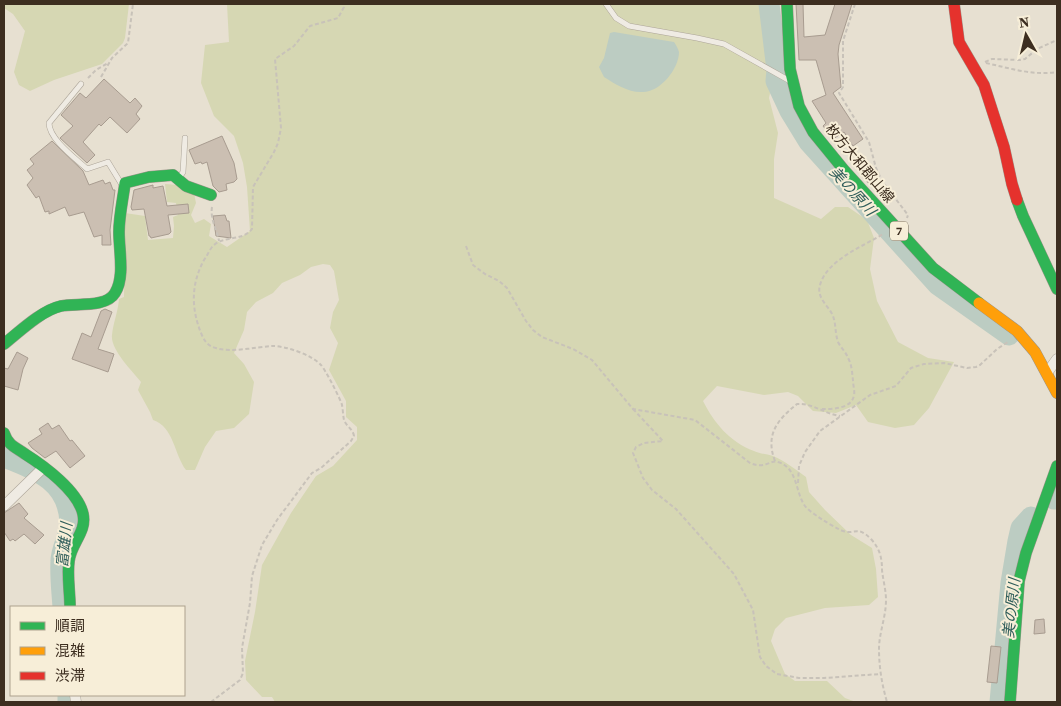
<svg xmlns="http://www.w3.org/2000/svg" width="1061" height="706" viewBox="0 0 1061 706" font-family="'Source Serif 4','Noto Sans JP',serif">
	<style>
		.green { fill: #d6d7b3 }
		.water { fill: #bcccc2 }
		.lines { fill: none; stroke-linecap: round; stroke-linejoin: round }
		.river { stroke: #bcccc2; stroke-width: 21 }
		.building { fill: #cbbfb2; stroke: #a89c90 }
		.lane-casing { stroke: #ada599; stroke-width: 6 }
		.street-casing { stroke: #ada599; stroke-width: 11 }
		.fast-casing { stroke: #9c958a; stroke-width: 12 }
		.slow-casing { stroke: #9c958a; stroke-width: 12 }
		.jam-casing { stroke: #9c958a; stroke-width: 12 }
		.path { stroke: #c8c2b9; stroke-width: 2; stroke-dasharray: 4 2.5; stroke-linecap: butt }
		.lane { stroke: #efebe3; stroke-width: 5 }
		.street { stroke: #efebe3; stroke-width: 10 }
		.fast { stroke: #30b455; stroke-width: 11 }
		.slow { stroke: #ff9f0a; stroke-width: 11 }
		.jam { stroke: #e5322d; stroke-width: 11 }
		.labels { text-anchor: middle; dominant-baseline: central; stroke-width: 4; stroke-linejoin: round; paint-order: stroke }
		.shield { fill: #f7eed8; stroke: #756857; stroke-width: 1 }
		.shield-label { font-size: 12px; font-weight: bold; fill: #3d2e20 }
		.street-label { font-size: 14px; fill: #3d2e20; stroke: #f7eed8 }
		.water-label { font-size: 15px; font-style: italic; fill: #2f5d5a; stroke: #f7eed8 }
	</style>
	<rect width="100%" height="100%" fill="#e7e0d1"/>
	<g class="green">
		<path d="M4,4H129L125,38L123,43L102,64L54,80L30,91L19,85L14,72L25,31L13,14L4,8Z"/>
		<path d="M227,4H777L778,54L769,98L778,133L774,159V198L821,219L835,207H848L867,220L874,238L870,269L877,301L898,342L928,358L954,362L929,408L914,425L895,428L868,422L856,405L836,413L813,411L798,396L788,392L764,395L717,386L703,401C714,423 730,442 754,451C760,454 767,454 773,456C785,461 795,469 806,477L809,492L825,510L851,535L872,548L876,569L878,597L869,605L825,608L786,618L775,629L771,641L785,674L795,681H827L845,698L856,702H275L272,697H262L246,680L245,661L255,612L262,565L291,513L316,476L333,466L357,440V427L346,417V401L329,370L338,343L330,328L333,312L339,300L334,271L330,265L323,264L311,267L300,275L282,283L273,293L256,302L247,312L244,330L234,353L244,364L254,382L249,414L234,428L216,431L205,447L195,470H186C174,454 174,427 153,420L150,412L138,390L141,382C132,371 110,349 112,335C113,323 118,312 119,299L124,297L125,213L145,216L148,240L173,238L174,226L173,217L178,215L176,203L167,202L165,184L178,185L194,193L196,203L191,215L195,223L204,219L211,224L209,236L227,247L250,231L247,187L243,163L234,136L214,116L201,83L205,45L229,42Z"/>
	</g>
	<path class="water" d="M614,32L674,42C676,45 678,48 679,52C679,69 660,92 643,92C629,93 615,84 604,77L599,67L604,58L610,33Z"/>
	<g class="lines">
		<g class="river">
			<path d="M769,4L777,70L776,81L790,111L809,142L938,285L1009,335"/>
			<path d="M4,457C37,470 69,482 70,523C70,536 61,548 61,561C60,576 62,592 63,607"/>
			<path d="M1054,499L1057,494"/>
			<path d="M68,695V702"/>
			<path d="M1000,702L1011,583L1018,541L1021,528L1031,517"/>
		</g>
	</g>
	<g class="building">
		<path d="M796,4H803L804,37L825,35L835,4H852L839,45L838,54L841,87L833,93L863,139L853,146L844,132L833,139L823,126L826,123L812,101L826,95L816,60H799Z"/>
		<path d="M104,79L130,103L135,98L142,106L136,114L140,119L127,133L110,117L101,126L99,124L83,142L95,155L87,163L60,138L73,126L61,115L80,93L86,98Z"/>
		<path d="M222,136L234,163L237,179L234,182L226,184L227,190L219,192L213,186L207,162L202,164L201,162L195,164L189,150Z"/>
		<path d="M52,141L83,171L89,185L103,180L105,184L110,182L113,190H115L110,230L111,245H102V235L94,237L84,212L69,216L65,207L49,214V211L45,212L39,196L36,198L27,185L33,178L27,170L34,164L30,159Z"/>
		<path d="M869,169L880,183L873,188L862,176Z"/>
		<path d="M153,185V188L163,186L167,206L188,204L189,213L168,215L171,232L169,234L151,238L150,236H149L144,209L132,210L131,207L134,190Z"/>
		<path d="M225,215L227,221H229L231,238L216,236L213,216Z"/>
		<path d="M105,309L112,312L98,349L114,354L108,372L72,359L82,333L91,337L101,311Z"/>
		<path d="M17,352L28,358L23,369L18,390L4,386V368L8,369Z"/>
		<path d="M48,423L52,429L59,425L70,441L72,440L85,456L70,468L56,451L45,458L32,448L28,443L42,434L39,429Z"/>
		<path d="M19,503L28,514L24,518L44,535L35,544L24,534L15,541L13,539L10,541L4,532V513Z"/>
		<path d="M1044,619L1045,633L1034,634L1035,620Z"/>
		<path d="M991,646L1001,647L997,683L987,682Z"/>
	</g>
	<g class="lines">
		<g class="lane-casing">
			<g id="lane">
				<path d="M606,4L616,18L629,26L697,38L724,44L790,81"/>
				<path d="M81,84L49,123C49,139 75,158 87,169L108,162L122,185"/>
				<path d="M179,178L183,172L185,138"/>
			</g>
		</g>
		<g class="street-casing">
			<g id="street">
				<path d="M1047,373L1057,359"/>
				<path d="M4,506L43,468"/>
				<path d="M75,695L76,702"/>
			</g>
		</g>
		<g class="fast-casing">
			<g id="fast">
				<path d="M787,4L790,69L799,106L813,132L844,170L933,268L979,303"/>
				<path d="M1017,200L1023,216L1057,289"/>
				<path d="M4,344C19,332 42,310 61,306C76,303 106,308 115,293C125,277 119,251 119,232C119,216 123,199 125,183L149,177L173,175L186,186L211,195"/>
				<path d="M4,433C8,445 15,447 25,454C44,466 78,491 83,514C87,532 71,543 69,561C67,576 70,592 70,607"/>
				<path d="M1010,702L1019,581L1026,553L1057,466"/>
			</g>
		</g>
		<g class="slow-casing">
			<path id="slow" d="M979,303L1017,331L1035,352L1057,393"/>
		</g>
		<g class="jam-casing">
			<path id="jam" d="M954,4L959,42L984,85L1004,147L1012,184L1017,200"/>
		</g>
		<g class="path">
			<path d="M855,4L843,41V87L839,93L869,142L876,168L882,181L908,215L907,218"/>
			<path d="M985,62L992,59L1020,60L1025,59L1037,49L1057,40"/>
			<path d="M986,63C1009,68 1033,76 1057,72"/>
			<path d="M101,77L112,58L128,43L133,4"/>
			<path d="M88,78L96,70L108,63"/>
			<path d="M212,207C210,219 217,230 219,241"/>
			<path d="M466,246L473,265L485,274L499,281L507,288L526,321L533,330L542,337L573,349L592,360L633,409L695,420L750,463C766,470 770,459 778,462C798,468 795,492 805,506C808,510 813,513 817,516C821,519 839,530 843,531C855,535 857,525 871,539C880,549 882,558 882,570C883,580 886,590 886,600C886,617 879,633 879,649C879,667 882,685 887,702"/>
			<path d="M633,409L663,441L644,443L636,447L633,453L643,478L652,490L676,509L734,574L753,610L760,657L766,666L777,674L799,678H824L880,674"/>
			<path d="M822,409C832,409 852,409 854,395C855,391 853,385 853,380C852,373 852,365 848,358C846,352 841,348 838,342C835,333 836,324 833,316C829,306 816,298 820,285C827,260 862,247 883,234"/>
			<path d="M775,461C765,435 777,420 797,404C813,403 825,414 840,416"/>
			<path d="M798,483L799,466L805,452L820,431L870,395L896,386L911,368L924,364L944,363L967,368L976,367L980,365L997,349L1008,342"/>
			<path d="M211,702L240,680L243,673L242,648L250,603L252,576L262,545L277,520L312,473L321,468L351,441L354,436C353,429 346,426 344,420C343,416 343,410 342,405C341,400 325,369 321,365C312,355 286,346 273,346C256,347 231,353 216,348C207,346 204,340 201,333C191,308 191,284 204,260C207,256 209,251 212,247C222,235 242,242 252,229L253,187L274,152L278,143L281,128L275,59L294,46L310,26L338,18L344,7L343,4"/>
		</g>
		<use href="#lane" class="lane"/>
		<use href="#street" class="street"/>
		<use href="#fast" class="fast"/>
		<use href="#slow" class="slow"/>
		<use href="#jam" class="jam"/>
	</g>
	<g class="labels">
		<rect class="shield" x="890" y="221.5" width="18" height="19" rx="4"/>
		<g class="shield-label">
			<text x="899" y="231">7</text>
		</g>
		<g class="street-label">
			<text transform="translate(860 163) rotate(50)">枚方大和郡山線</text>
		</g>
		<g class="water-label">
			<text transform="translate(853 191) rotate(48)">美の原川</text>
			<text transform="translate(64 545) rotate(-84)">富雄川</text>
			<text transform="translate(1011 608) rotate(-84)">美の原川</text>
		</g>
	</g>
	<rect width="1061" height="706" fill="none" stroke="#3d2e20" stroke-width="10"/>
	<rect x="10" y="606" width="175" height="90" fill="#f7eed8" stroke="#ada18e"/>
	<rect x="20" y="622" width="25" height="8" fill="#30b455" stroke="#ada18e"/>
	<text x="55" y="631" font-size="15" fill="#3d2e20">順調</text>
	<rect x="20" y="647" width="25" height="8" fill="#ff9f0a" stroke="#ada18e"/>
	<text x="55" y="656" font-size="15" fill="#3d2e20">混雑</text>
	<rect x="20" y="672" width="25" height="8" fill="#e5322d" stroke="#ada18e"/>
	<text x="55" y="681" font-size="15" fill="#3d2e20">渋滞</text>
	<g transform="translate(1026 35) rotate(352)" stroke="#f7eed8" stroke-width="4" paint-order="stroke">
	<path d="M0-4L9 19L0 12L-9 19Z" fill="#3d2e20"/>
	<text y="-8" font-size="14" font-weight="bold" text-anchor="middle" fill="#3d2e20">N</text>
	</g>
</svg>
